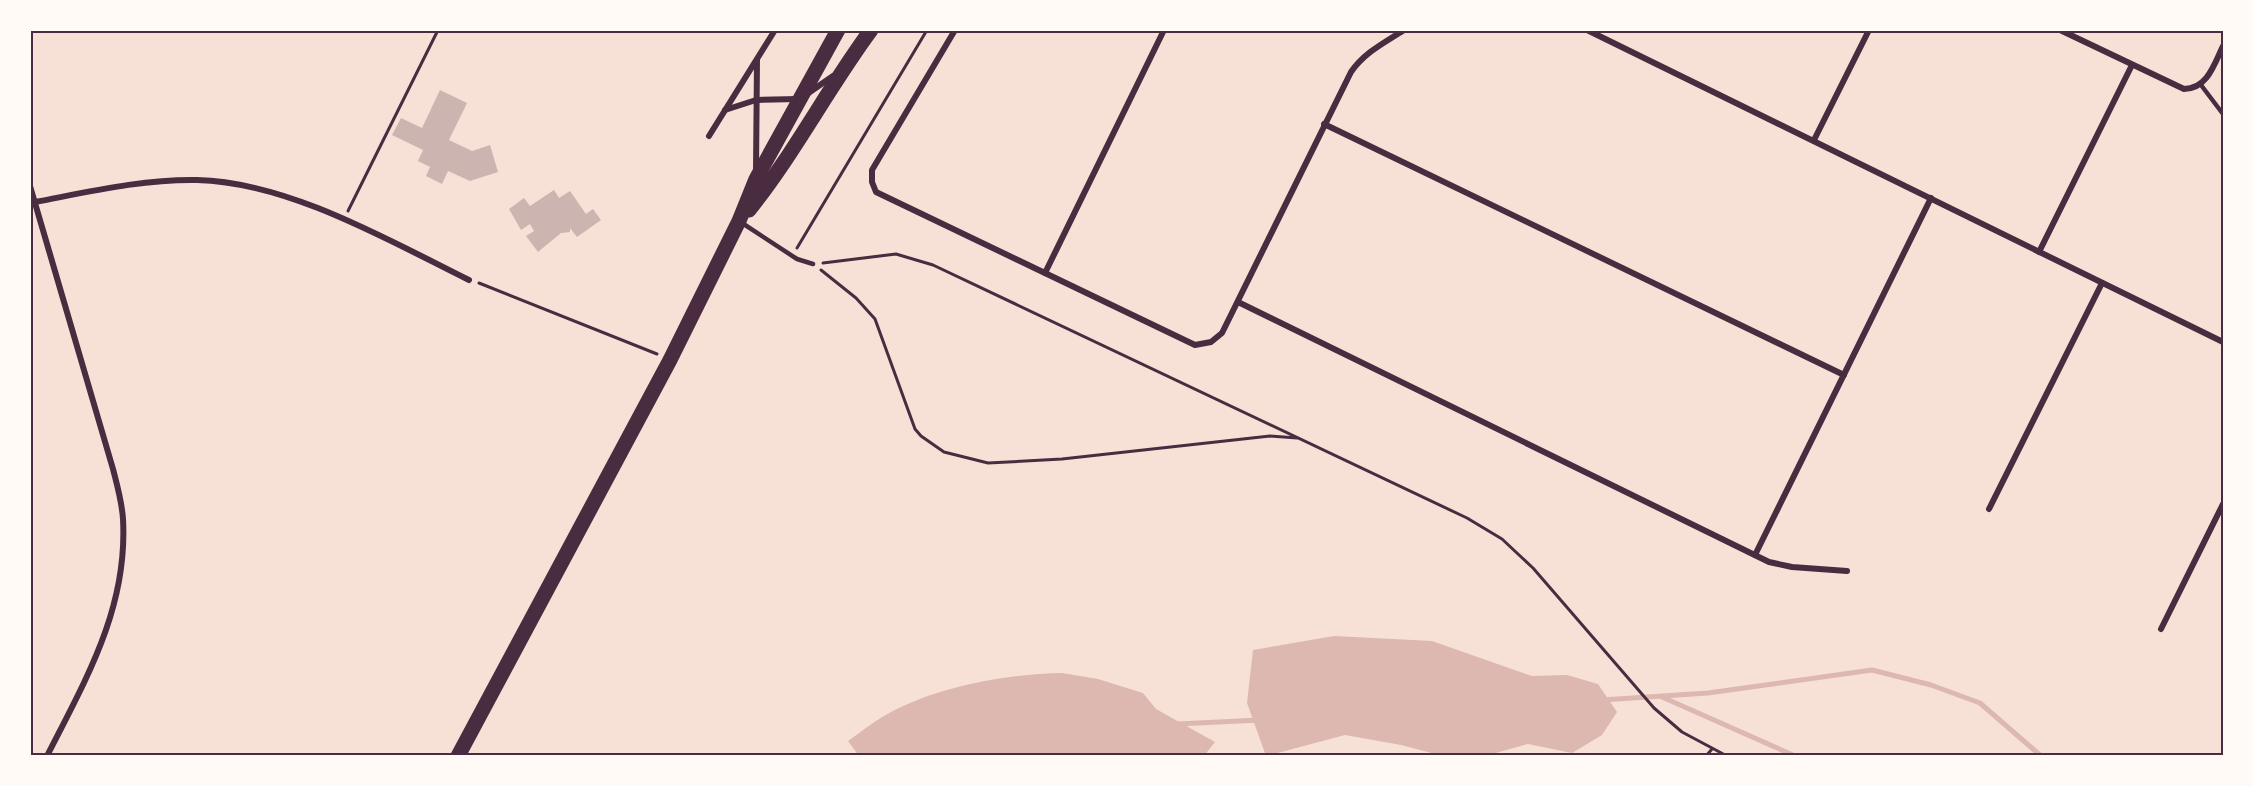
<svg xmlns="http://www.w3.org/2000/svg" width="2253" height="786" viewBox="0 0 2253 786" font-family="'DM Sans',sans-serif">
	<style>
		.water { fill: #dcb8b0 }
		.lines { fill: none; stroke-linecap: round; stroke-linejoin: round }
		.stream { stroke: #dcb8b0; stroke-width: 5 }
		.building { fill: #ccb4b1 }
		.path { stroke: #4a2c40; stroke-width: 3 }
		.service { stroke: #4a2c40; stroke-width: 4.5 }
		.minor { stroke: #4a2c40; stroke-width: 6 }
		.primary { stroke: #4a2c40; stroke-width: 15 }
		.neatline { fill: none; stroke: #4a2c40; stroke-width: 2 }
	</style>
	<rect width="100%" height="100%" fill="#f7e1d7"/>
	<g class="water">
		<path d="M1334,636L1432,641L1532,676L1567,675L1598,684L1617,712L1602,735L1572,753L1528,744L1485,756H1443L1401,745L1345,735L1266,756L1247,703L1253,650Z"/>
		<path d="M1062,673L1098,679L1143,693L1156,709L1215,742L1204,756H859L848,741C862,731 876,720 891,712C940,686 1007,674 1062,673Z"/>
	</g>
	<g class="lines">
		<g class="stream">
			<path d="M1662,697L1795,756"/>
			<path d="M1602,700L1708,693L1872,670L1931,685L1980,703L2041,756"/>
			<path d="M1177,724L1260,720"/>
		</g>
	</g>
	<g class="building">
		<path d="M440,90L467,103L449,140L472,151L490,145L498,172L470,181L448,171L442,184L426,176L430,167L418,161L423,150L392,135L401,118L422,128Z"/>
		<path d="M554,190L559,198L570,191L586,214L593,209L601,220L577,237L570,228V232L561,233L538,252L526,236L534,231L530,224L521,230L509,209L524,198L530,206Z"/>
	</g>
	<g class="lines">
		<g class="path">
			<path d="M348,211L438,30"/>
			<path d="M797,248L927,30"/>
			<path d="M823,263L896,254L933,265L1467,518L1502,539L1533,568L1654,708L1682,732L1727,756"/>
			<path d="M821,270L856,298L875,319L915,429L921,436L944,452L988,463L1062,459L1270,436L1297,438"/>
			<path d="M479,283L657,354"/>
			<path d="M1706,756L1712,749"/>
		</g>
		<g class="service">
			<path d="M2201,85L2223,114"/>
			<path d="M742,223L797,259L813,264"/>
		</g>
		<g class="minor">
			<path d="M955,30L872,170V182L876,192L1195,345L1211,342L1222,333L1351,72C1365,52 1384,43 1404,30"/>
			<path d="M1587,30L2223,342"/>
			<path d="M2060,30L2184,89C2207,89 2214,65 2223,46"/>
			<path d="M807,94L833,76"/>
			<path d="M725,110L756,100L798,99"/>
			<path d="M1324,124L1844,375"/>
			<path d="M709,136L775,30"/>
			<path d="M1814,140L1869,30"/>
			<path d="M756,170L757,60"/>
			<path d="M30,186L113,469C117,485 122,502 123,519C128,608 86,679 47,756"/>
			<path d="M35,202C88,192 143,179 197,180C288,182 388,240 469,280"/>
			<path d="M2039,252L2132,65"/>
			<path d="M1045,273L1164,30"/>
			<path d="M1238,302L1769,562L1792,567L1847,571"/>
			<path d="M1989,509L2102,283"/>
			<path d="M1755,555L1931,198"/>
			<path d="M2161,629L2223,504"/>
		</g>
		<g class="primary">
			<path d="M749,210C794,154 828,88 871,30"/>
			<path d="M458,756L670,360L739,221L756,179L838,30"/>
		</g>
	</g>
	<rect width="2253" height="786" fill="none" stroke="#fffaf5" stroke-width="63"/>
	<rect x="32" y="32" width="2190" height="722" class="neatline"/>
</svg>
